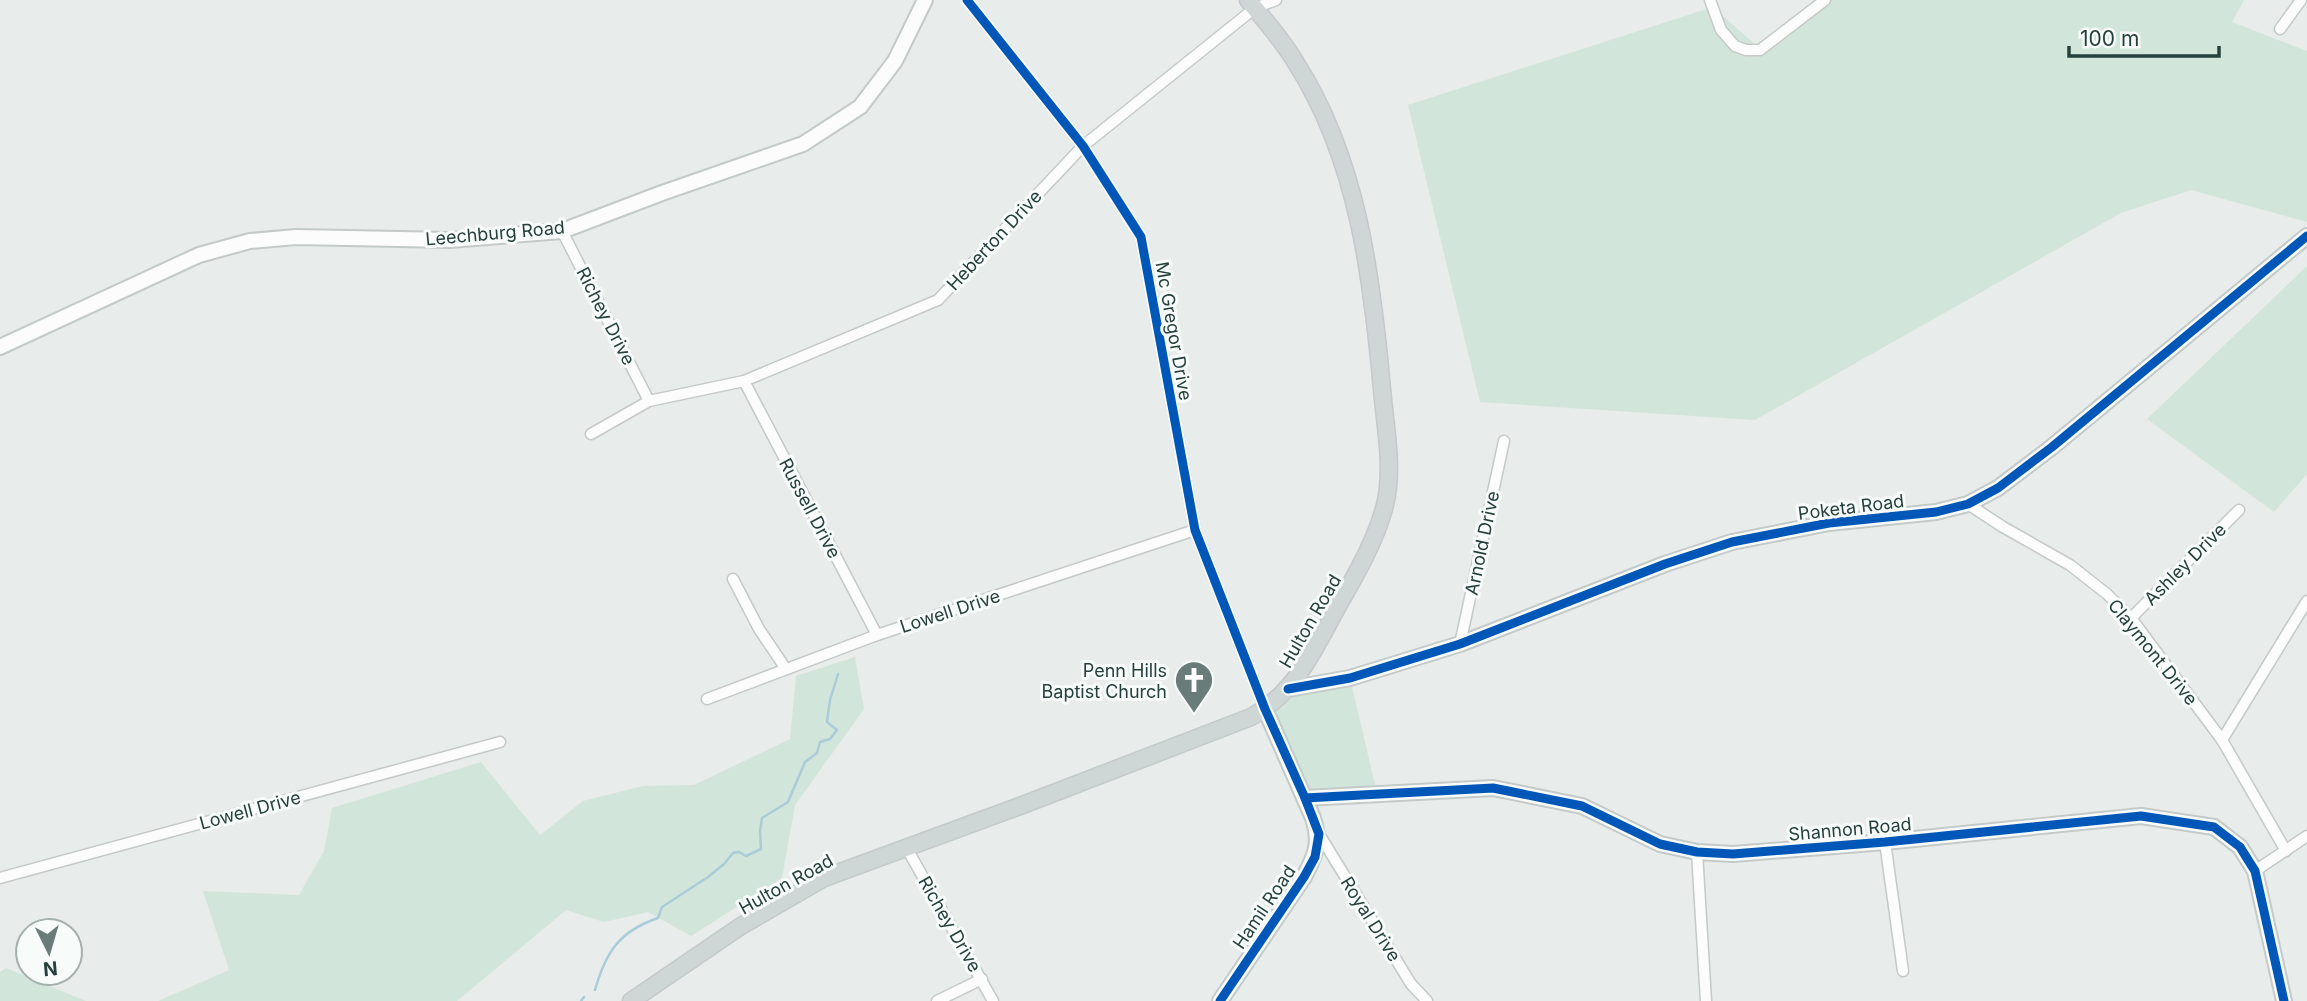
<svg xmlns="http://www.w3.org/2000/svg" width="2307" height="1001" viewBox="0 0 2307 1001" font-family="Inter,sans-serif">
	<style>
		.green { fill: #d2e5da }
		.lines { fill: none; stroke-linecap: round; stroke-linejoin: round }
		.stream { stroke: #aaccd9; stroke-width: 2.5 }
		.street-casing { stroke: #c5c9c8; stroke-width: 13 }
		.secondary-casing { stroke: #c3cac8; stroke-width: 18 }
		.primary-casing { stroke: #c3caca; stroke-width: 19 }
		.street { stroke: #fcfcfc; stroke-width: 10 }
		.secondary { stroke: #fcfcfc; stroke-width: 14 }
		.primary { stroke: #cfd7d6; stroke-width: 16 }
		.cycleway-casing { stroke: #f7fbf9; stroke-width: 13 }
		.cycleway { stroke: #0057b8; stroke-width: 9 }
		.labels { text-anchor: middle; dominant-baseline: central; stroke-width: 6; stroke-linejoin: round; paint-order: stroke }
		.street-label { font-size: 18px; fill: #25403d; stroke: #f7fbf9 }
		.poi-label { font-size: 18px; fill: #25403d; stroke: #f7fbf9; text-anchor: end }
	</style>
	<rect width="100%" height="100%" fill="#e8eceb"/>
	<g class="green">
		<path d="M1823,0H2244L2232,22L2307,51V222L2191,190L2121,213L1755,420L1480,402L1408,105L1713,7L1760,49Z"/>
		<path d="M2307,266V474L2274,512L2147,419Z"/>
		<path d="M855,657L864,709L795,805L782,878L691,936L648,912L604,922L566,910L457,1001H158L229,970L203,891L299,895L324,851L332,808L481,762L540,835L583,801L643,786L694,785L790,739L796,676Z"/>
		<path d="M1350,678L1377,793L1305,798L1265,709L1288,689Z"/>
		<path d="M6,968L86,1001H0V972Z"/>
	</g>
	<g class="lines">
		<g class="stream">
			<path d="M595,990C606,951 620,931 658,918L662,907L708,877L724,864L733,853L739,852L746,856L761,849L760,831L762,818L788,802L805,762L817,753L820,742L830,739L837,730L827,722L830,700L838,674"/>
			<path d="M581,1001L584,997"/>
		</g>
		<g class="street-casing">
			<g id="street">
				<path d="M967,0L1083,146L1141,237L1195,530L1265,709"/>
				<path d="M1710,0L1721,30L1735,46L1746,50H1760L1825,0"/>
				<path d="M2280,29L2301,0"/>
				<path d="M562,231L649,401"/>
				<path d="M744,381L877,635"/>
				<path d="M591,434L649,401L744,381L938,300L1083,146L1255,8L1276,0"/>
				<path d="M1968,504L2003,527L2070,565L2107,594L2131,618L2222,740L2286,851"/>
				<path d="M733,579L759,629L786,669"/>
				<path d="M2131,618L2239,510"/>
				<path d="M1460,644L1504,441"/>
				<path d="M707,699L877,635L1195,530"/>
				<path d="M2222,740L2307,601"/>
				<path d="M1319,834L1411,984L1427,1001"/>
				<path d="M1885,842L1903,971"/>
				<path d="M906,847L993,1001"/>
				<path d="M1697,852L1706,1001"/>
				<path d="M2255,871L2307,836"/>
				<path d="M0,878L500,742"/>
				<path d="M937,1001L982,979"/>
			</g>
		</g>
		<g class="secondary-casing">
			<g id="secondary">
				<path d="M0,347L199,255L250,241L296,237L450,240L562,231L662,193L803,144L860,107L895,61L925,0"/>
				<path d="M1288,689L1350,678L1460,644L1665,564L1732,542L1829,523L1936,512L1968,504L1998,488L2052,447L2307,236"/>
				<path d="M1305,798L1493,788L1582,806L1660,844L1697,852L1733,854L1885,842L2141,816L2214,827L2240,847L2255,871L2284,1001"/>
				<path d="M1220,1001L1304,877C1316,854 1321,843 1313,818L1265,709"/>
			</g>
		</g>
		<g class="primary-casing">
			<path id="primary" d="M631,1001L741,926L824,878L1020,806L1251,717C1292,695 1312,655 1333,615C1352,581 1375,544 1385,505C1394,468 1385,426 1382,389C1372,278 1358,160 1296,63C1283,41 1265,20 1248,0"/>
		</g>
		<use href="#street" class="street"/>
		<use href="#secondary" class="secondary"/>
		<use href="#primary" class="primary"/>
		<g class="cycleway-casing">
			<g id="cycleway">
				<path d="M967,0L1083,146L1141,237L1195,530L1265,709L1305,798L1319,834L1315,857L1304,877L1220,1001"/>
				<path d="M1288,689L1350,678L1460,644L1665,564L1732,542L1829,523L1936,512L1968,504L1998,488L2052,447L2307,236"/>
				<path d="M1305,798L1493,788L1582,806L1660,844L1697,852L1733,854L1885,842L2141,816L2214,827L2240,847L2255,871L2284,1001"/>
			</g>
		</g>
		<use href="#cycleway" class="cycleway"/>
	</g>
	<defs>
		<g id="church-pin" transform="scale(2.0125)"><path d="M0 17L-7.5 6A9.5 9.5 0 1 1 7.5 6Z" fill="#697c7a" stroke="#f7fbf9"/><path d="M-1.2-6h2.4v3.5h3.3v2.4h-3.3V6h-2.4V-.1h-3.3v-2.4h3.3Z" fill="#fff"/></g>
	</defs>
	<g fill-rule="evenodd">
		<use href="#church-pin" x="1194" y="680"/>
	</g>
	<g class="labels">
		<g class="street-label">
			<text transform="translate(495 233) rotate(-5)">Leechburg Road</text>
			<text transform="translate(994 240) rotate(-47)">Heberton Drive</text>
			<text transform="translate(606 316) rotate(63)">Richey Drive</text>
			<text transform="translate(1174 331) rotate(80)">Mc Gregor Drive</text>
			<text transform="translate(1851 507) rotate(-7)">Poketa Road</text>
			<text transform="translate(810 508) rotate(62)">Russell Drive</text>
			<text transform="translate(1482 543) rotate(-78)">Arnold Drive</text>
			<text transform="translate(2185 564) rotate(-45)">Ashley Drive</text>
			<text transform="translate(950 611) rotate(-18)">Lowell Drive</text>
			<text transform="translate(1310 621) rotate(-60)">Hulton Road</text>
			<text transform="translate(2153 652) rotate(51)">Claymont Drive</text>
			<text transform="translate(250 810) rotate(-15)">Lowell Drive</text>
			<text transform="translate(1850 829) rotate(-5)">Shannon Road</text>
			<text transform="translate(786 884) rotate(-29)">Hulton Road</text>
			<text transform="translate(1264 907) rotate(-56)">Hamil Road</text>
			<text transform="translate(1371 919) rotate(58)">Royal Drive</text>
			<text transform="translate(950 924) rotate(60)">Richey Drive</text>
		</g>
		<g class="poi-label">
			<text x="1167" y="670">Penn Hills<tspan x="1167" dy="21">Baptist Church</tspan></text>
		</g>
	</g>
	<g transform="translate(49 952) rotate(175)"><circle r="33" fill="#f7fbf9" stroke="#a3b0ae" stroke-width="2"/>
	<path d="M0-5L12 26L0 18L-12 26Z" fill="#697c7a"/>
	<text y="-10" font-size="19" font-weight="bold" text-anchor="middle" fill="#25403d">N</text>
	</g>
	<path d="M2069 46v10h150v-10" fill="none" stroke="#25403d" stroke-width="3.5"/>
	<text x="2080" y="46" font-size="21" fill="#25403d" stroke="#f7fbf9" stroke-width="5" paint-order="stroke">100 m</text>
</svg>
